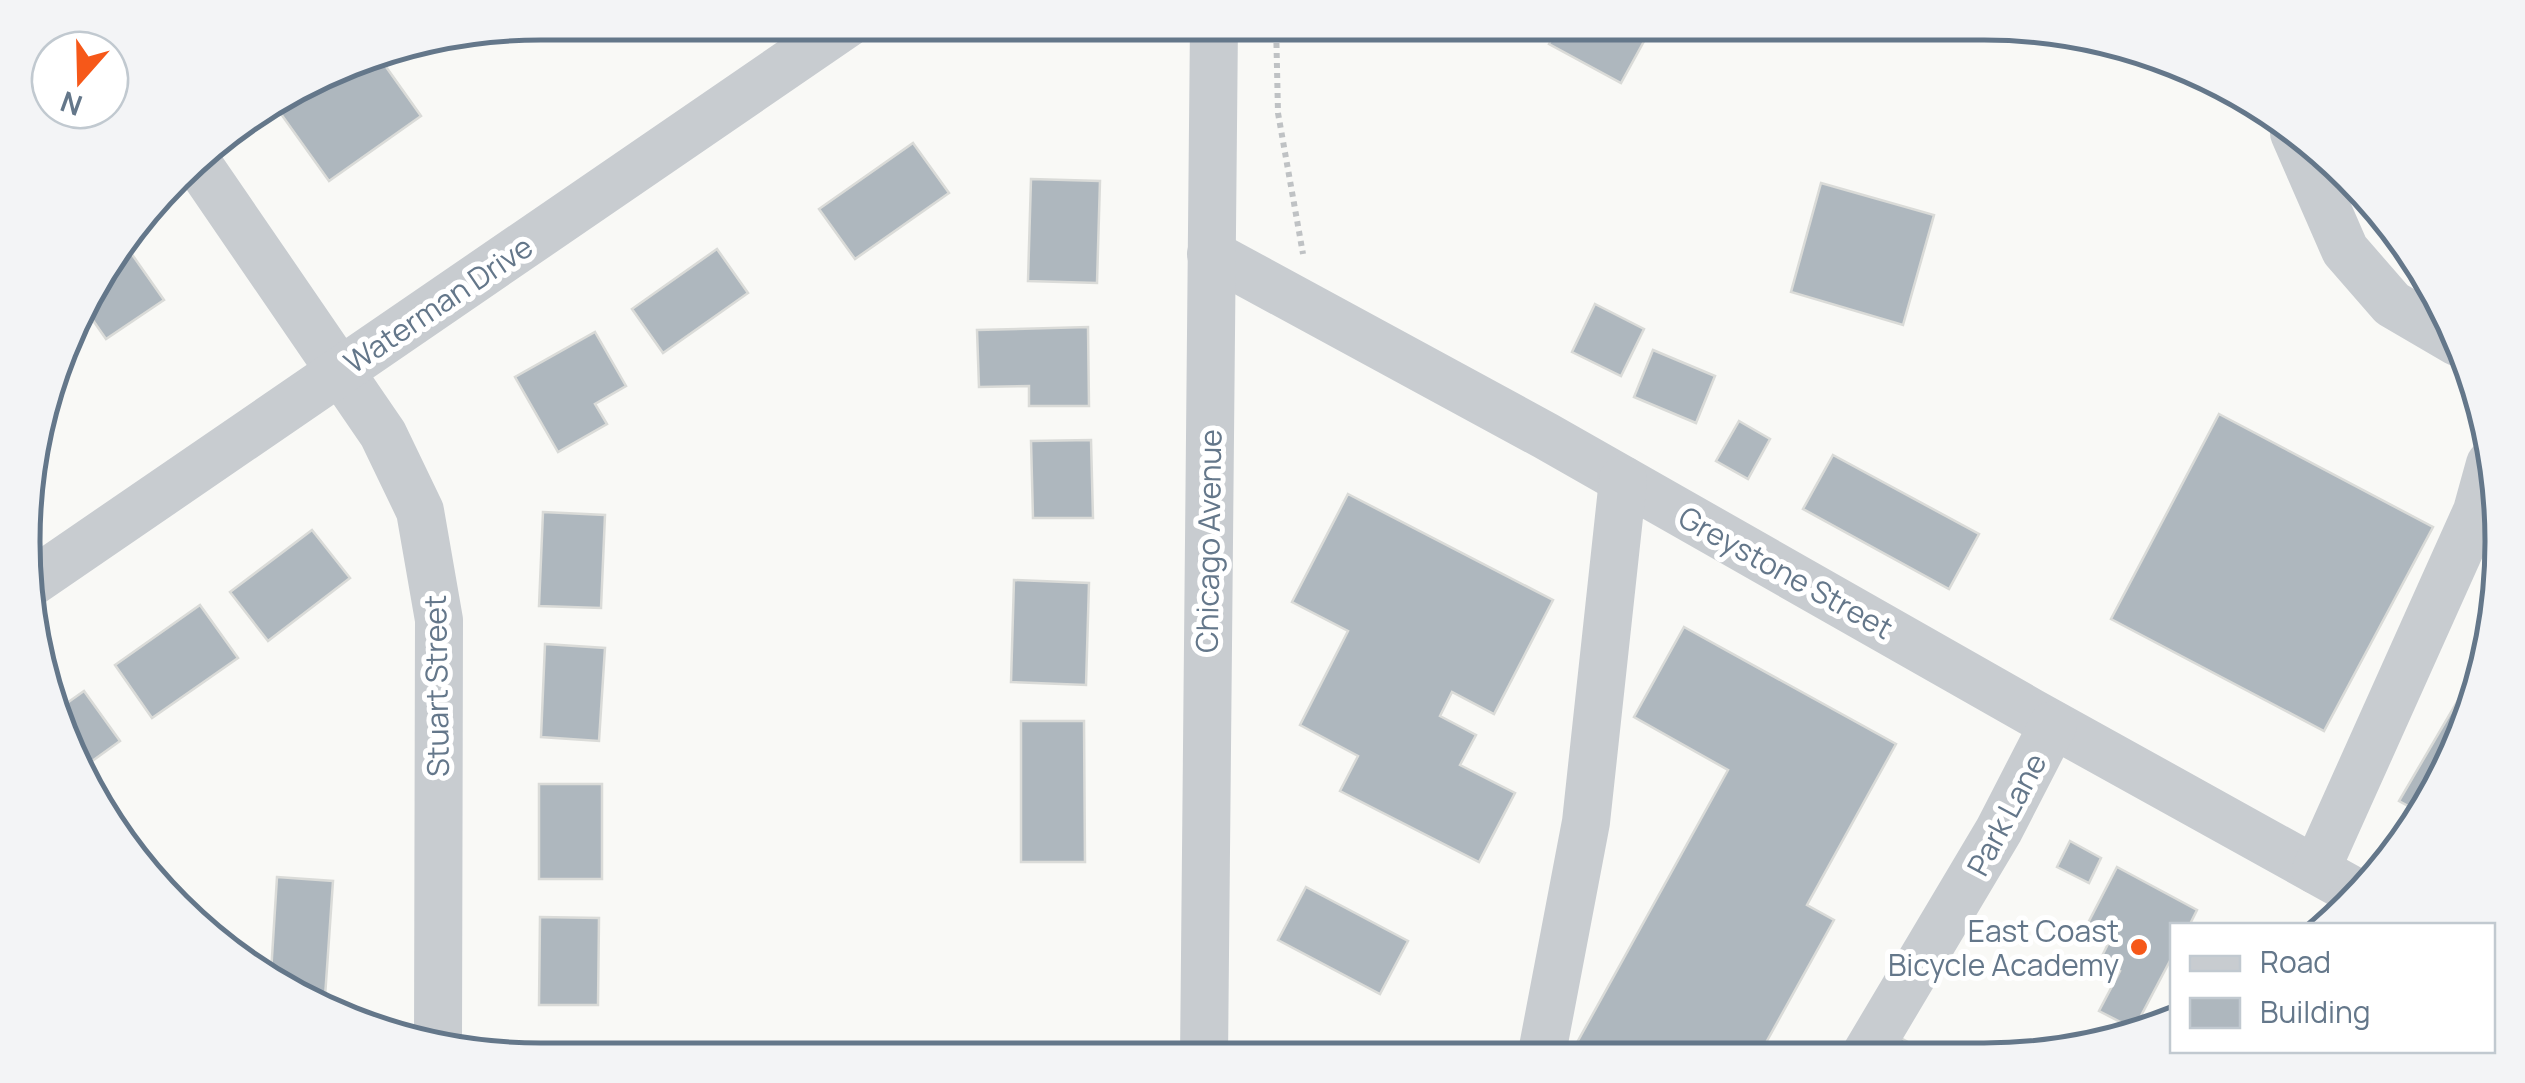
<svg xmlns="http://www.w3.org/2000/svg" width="2525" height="1083" viewBox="0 0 2525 1083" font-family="Manrope,sans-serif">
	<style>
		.building { fill: #aeb7be; stroke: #dadbd8; stroke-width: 2.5 }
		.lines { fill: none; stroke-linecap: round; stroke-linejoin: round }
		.path { stroke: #bfc2c4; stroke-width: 6; stroke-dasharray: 5 5; stroke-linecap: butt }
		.minor { stroke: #c8ccd0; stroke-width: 48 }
		.poi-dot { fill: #f65819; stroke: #fff; stroke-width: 4 }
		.labels { text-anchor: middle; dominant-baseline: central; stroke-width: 10; stroke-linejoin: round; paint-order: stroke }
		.street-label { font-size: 30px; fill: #64778a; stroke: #fff }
		.poi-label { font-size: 30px; fill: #64778a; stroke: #fff; text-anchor: end }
		.rim { fill: none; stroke: #64778a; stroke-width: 5 }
	</style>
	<rect width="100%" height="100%" fill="#f9f9f6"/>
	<g class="building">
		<path d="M1561,23H1654L1621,83L1549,44Z"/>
		<path d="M365,55L379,57L421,116L329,181L276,107Z"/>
		<path d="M913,143L949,193L855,259L819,209Z"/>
		<path d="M1031,179L1100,181L1097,283L1028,281Z"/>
		<path d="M1821,183L1934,215L1903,325L1791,292Z"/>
		<path d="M124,243L164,300L106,339L83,306L92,282Z"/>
		<path d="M717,249L748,293L663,353L632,309Z"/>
		<path d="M1595,304L1644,329L1621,376L1572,352Z"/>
		<path d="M1088,327L1089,406H1029V386L979,387L977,330Z"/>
		<path d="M595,332L626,386L595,404L607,424L558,452L515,377Z"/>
		<path d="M1653,350L1715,376L1696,423L1634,397Z"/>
		<path d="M2219,414L2433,527L2324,731L2111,619Z"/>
		<path d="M1739,421L1770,439L1748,479L1716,461Z"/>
		<path d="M1091,440L1093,518H1033L1031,441Z"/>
		<path d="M1833,455L1979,534L1949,589L1803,509Z"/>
		<path d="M1348,494L1553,600L1494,714L1452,692L1440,716L1476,735L1460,765L1515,793L1479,862L1340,791L1358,756L1300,725L1348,631L1292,602Z"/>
		<path d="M543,512L605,515L601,608L539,606Z"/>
		<path d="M312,530L350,578L268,641L230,592Z"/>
		<path d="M1014,580L1089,583L1086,685L1011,682Z"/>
		<path d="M200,605L238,658L152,718L115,665Z"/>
		<path d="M1684,627L1896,744L1807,905L1834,920L1758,1057H1569L1728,770L1634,717Z"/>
		<path d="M545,644L605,648L599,741L541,737Z"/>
		<path d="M2481,661L2475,709L2423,814L2399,801Z"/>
		<path d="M84,691L120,741L81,769L60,708Z"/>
		<path d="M1021,721H1084L1085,862H1021Z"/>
		<rect x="539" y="784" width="63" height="95"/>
		<path d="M2070,841L2101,858L2089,883L2057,867Z"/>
		<path d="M141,845L176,897L173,899L133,850Z"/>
		<path d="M2117,867L2197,910L2189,926H2172V957L2134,1029L2099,1011L2120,971L2100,960L2111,938L2087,925Z"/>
		<path d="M277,877L333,881L325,997L310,996L271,973Z"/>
		<path d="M1306,887L1408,941L1380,994L1278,940Z"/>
		<path d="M540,917L599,918L598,1005H539Z"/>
		<path d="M1897,1036L1934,1056H1886Z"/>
		<path d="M613,1045L615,1060H550L549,1050Z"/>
	</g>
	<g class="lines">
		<path class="path" d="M1276,23L1278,113L1303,254"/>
		<g class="minor">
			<path d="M2294,133L2345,250L2392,304L2457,342"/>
			<path d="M194,158L383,434L420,511L439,620L438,1043"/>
			<path d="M1211,254L1546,436L2031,712L2359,894"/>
			<path d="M28,585L848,23"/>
			<path d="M2316,870L2477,511L2490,464"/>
			<path d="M1864,1057L1999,830L2053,725"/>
			<path d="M1541,1058L1586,822L1623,480"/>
			<path d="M1204,1059L1214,23"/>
		</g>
	</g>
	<circle class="poi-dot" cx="2139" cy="947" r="10"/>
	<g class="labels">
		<g class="street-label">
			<text transform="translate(438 304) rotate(-34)">Waterman Drive</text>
			<text transform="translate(1208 541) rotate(-89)">Chicago Avenue</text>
			<text transform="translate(1786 572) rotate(29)">Greystone Street</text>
			<text transform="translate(436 686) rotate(-91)">Stuart Street</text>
			<text transform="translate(2006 814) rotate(-62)">Park Lane</text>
		</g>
		<g class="poi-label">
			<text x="2119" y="930">East Coast<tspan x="2119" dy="34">Bicycle Academy</tspan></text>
		</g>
	</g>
	<path d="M0 0H2525V1083H0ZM541 40H1984A501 501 0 0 1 2485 541V542A501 501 0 0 1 1984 1043H541A501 501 0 0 1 40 542V541A501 501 0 0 1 541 40Z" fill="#f3f4f6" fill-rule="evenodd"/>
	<path class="rim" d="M541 40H1984A501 501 0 0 1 2485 541V542A501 501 0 0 1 1984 1043H541A501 501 0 0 1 40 542V541A501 501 0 0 1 541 40Z"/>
	<rect x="2170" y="923" width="325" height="130" fill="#ffffff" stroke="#c1c9d0" stroke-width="2.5"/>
	<rect x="2190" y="956" width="50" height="15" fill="#c8ccd0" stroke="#c1c9d0" stroke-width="2.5"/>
	<text x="2260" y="973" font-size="30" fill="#64778a">Road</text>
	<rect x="2190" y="998" width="50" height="30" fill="#aeb7be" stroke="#c1c9d0" stroke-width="2.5"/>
	<text x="2260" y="1023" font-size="30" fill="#64778a">Building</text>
	<g transform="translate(80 80) rotate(200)"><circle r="48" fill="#ffffff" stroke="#c1c9d0" stroke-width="2.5"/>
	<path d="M0-8L18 38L0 25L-18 38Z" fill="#f65819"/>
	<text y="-15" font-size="28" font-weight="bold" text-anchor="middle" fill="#64778a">N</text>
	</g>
</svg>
